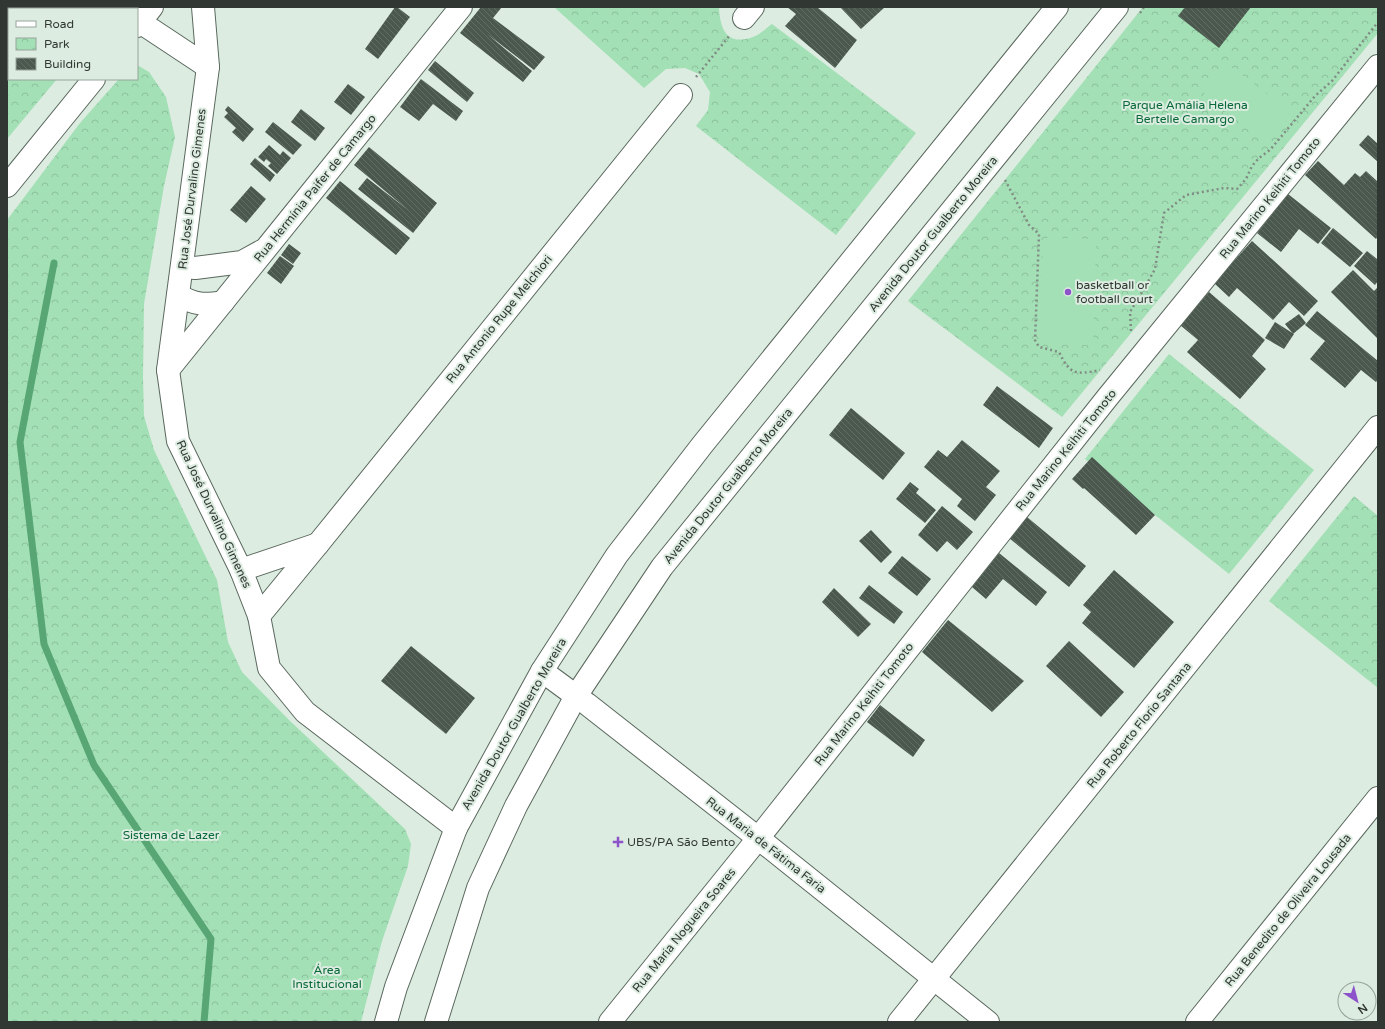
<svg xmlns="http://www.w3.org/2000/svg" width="1385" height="1029" viewBox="0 0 1385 1029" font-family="'Varela Round',sans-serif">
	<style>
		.park { fill: url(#park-crowns) }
		.pitch { fill: #a3e0b6 }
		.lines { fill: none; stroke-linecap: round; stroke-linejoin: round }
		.stream { stroke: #57a674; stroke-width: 7 }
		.building { fill: url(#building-back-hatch) }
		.minor-casing { stroke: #5a685e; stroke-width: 24 }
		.path { stroke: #818c84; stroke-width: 2.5; stroke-dasharray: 2 3; stroke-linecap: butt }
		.minor { stroke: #fff; stroke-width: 22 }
		.poi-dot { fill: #8d53ca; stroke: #dcece0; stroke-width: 1.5 }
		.labels { text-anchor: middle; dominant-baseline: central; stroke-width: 4; stroke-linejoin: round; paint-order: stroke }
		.park-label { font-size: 12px; fill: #09693a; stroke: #dcece0 }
		.street-label { font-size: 12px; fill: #313833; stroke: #dcece0 }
		.poi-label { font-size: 12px; fill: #313833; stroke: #dcece0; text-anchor: start }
	</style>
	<defs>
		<pattern id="park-crowns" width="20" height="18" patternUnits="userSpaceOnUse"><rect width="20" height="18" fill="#a3e0b6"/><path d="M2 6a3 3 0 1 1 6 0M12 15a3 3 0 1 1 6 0" fill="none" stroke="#8dc19d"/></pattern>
		<pattern id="building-back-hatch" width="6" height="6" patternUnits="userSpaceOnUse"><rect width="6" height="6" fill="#4a584e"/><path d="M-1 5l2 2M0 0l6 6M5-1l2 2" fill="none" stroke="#626d65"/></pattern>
	</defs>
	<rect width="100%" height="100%" fill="#dcece0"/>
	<g class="park">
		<path d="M7,7H117L115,9H9V79H57L7,139Z"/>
		<path d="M554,7H719C720,30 727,46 753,37C760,35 766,28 772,24L916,133L836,235L696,126L708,110L710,92L699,74L685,68L666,69L644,88Z"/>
		<path d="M1143,7H1378V33L1062,417L908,301Z"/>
		<path d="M139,66L149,72L166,97L175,137L164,186L144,304L143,377L144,416L154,450L217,580L228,642L242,672L289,720L405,829L411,844L408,866L382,941L361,1022H7V220L80,123L119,79H137V67Z"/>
		<path d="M1169,354L1314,470L1229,574L1085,459Z"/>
		<path d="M1354,496L1378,516V688L1269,601Z"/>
	</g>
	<g class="pitch">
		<path d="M1227,64L1290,111L1266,142L1203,95Z"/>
		<path d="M1043,238L1096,239L1093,345L1040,344Z"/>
	</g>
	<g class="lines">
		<g class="stream">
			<path d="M59,7L60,9"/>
			<path d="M54,263L20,442L44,644L94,765L211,939L204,1022"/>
		</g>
	</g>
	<g class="building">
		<path d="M395,7H397L410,17L378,59L365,49Z"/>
		<path d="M481,7H502L493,18L545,57L534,70L487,34L532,71L523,82L460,33Z"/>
		<path d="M787,7H817L857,40L835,68L785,26L796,14Z"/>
		<path d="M840,7H885L861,29Z"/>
		<path d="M1185,7H1251L1219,48L1178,16Z"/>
		<path d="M435,61L474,93L467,102L428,70Z"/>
		<path d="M421,79L463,111L456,121L433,104L419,121L400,107Z"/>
		<path d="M348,84L365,97L351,115L334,102Z"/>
		<path d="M228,106L254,129L243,142L232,132L236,128L224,117L228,113L225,110Z"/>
		<path d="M301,109L325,128L315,141L291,122Z"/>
		<path d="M273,122L302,145L293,155L265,132Z"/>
		<path d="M1368,135L1378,144V162L1359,145Z"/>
		<path d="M269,145L280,155L283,151L291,158L277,174L268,166L271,163L266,159L264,162L258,157Z"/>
		<path d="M369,147L437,203L413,233L358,189L367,178L408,210L354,165Z"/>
		<path d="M255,158L275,175L270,182L250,164Z"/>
		<path d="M1318,161L1344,185L1355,173L1360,177L1366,171L1378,182V236L1376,239L1305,175Z"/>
		<path d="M340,181L410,238L396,255L326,198Z"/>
		<path d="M251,186L266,199L246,223L230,210Z"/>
		<path d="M1288,194L1331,228L1318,244L1299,229L1281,252L1257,233Z"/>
		<path d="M1333,228L1363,253L1350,267L1321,243Z"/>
		<path d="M1252,241L1318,301L1304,316L1289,302L1273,320L1237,288L1229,297L1214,283Z"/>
		<path d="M289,244L301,253L293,264L281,255Z"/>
		<path d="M1367,251L1377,259L1378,257V281L1375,285L1354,266Z"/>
		<path d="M280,256L294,266L281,284L267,273Z"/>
		<path d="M1353,270L1374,291L1378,287V339L1331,292Z"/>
		<path d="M1209,292L1265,340L1252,356L1266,369L1240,399L1187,352L1198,340L1180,325Z"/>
		<path d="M1317,311L1378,361V380L1376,382L1361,370L1345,388L1310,359L1325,341L1305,325Z"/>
		<path d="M1299,314L1306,323L1293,334L1285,324Z"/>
		<path d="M1275,322L1294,334L1284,349L1265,338Z"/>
		<path d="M997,386L1053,428L1039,448L983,405Z"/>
		<path d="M851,408L905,453L883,480L829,435Z"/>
		<path d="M962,440L1000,471L986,487L996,495L975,521L957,506L962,499L924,467L938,450L947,457Z"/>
		<path d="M1092,457L1155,515L1136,535L1084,488L1083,489L1072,479Z"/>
		<path d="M910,482L919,489L916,493L936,510L925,523L896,499Z"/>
		<path d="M942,506L973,532L957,550L947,541L937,552L918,535Z"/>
		<path d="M1027,517L1086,566L1069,587L1009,538Z"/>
		<path d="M871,530L892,552L881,563L859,541Z"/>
		<path d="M999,553L1047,592L1036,606L1003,579L986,599L972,587Z"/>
		<path d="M902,556L931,579L917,596L888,573Z"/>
		<path d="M1114,570L1174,622L1134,668L1082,623L1091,612L1083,605Z"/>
		<path d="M869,585L903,612L894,624L859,598Z"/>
		<path d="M834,588L871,624L858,637L822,602Z"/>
		<path d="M948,620L1024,681L992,712L922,652Z"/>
		<path d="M1069,641L1124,692L1101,717L1046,666Z"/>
		<path d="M411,646L475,698L446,734L381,681Z"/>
		<path d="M880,705L925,740L913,757L867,722Z"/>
	</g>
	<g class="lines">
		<g class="minor-casing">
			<g id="minor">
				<path d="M744,18L753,7"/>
				<path d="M140,22L208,67L203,7"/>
				<path d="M137,26L152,7"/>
				<path d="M208,67L168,370L178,441L241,570L259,616L269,668L305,712L456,828"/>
				<path d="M7,186L94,79"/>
				<path d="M182,267L195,268L242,262L262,251"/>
				<path d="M178,295C195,305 204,305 223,302"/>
				<path d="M168,370L461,7"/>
				<path d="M318,544L681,95"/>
				<path d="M241,570L318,544L259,616"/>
				<path d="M542,671L587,704L758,838L988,1022"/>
				<path d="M386,1022L396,987L456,828L542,671L617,555L703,444L1057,7"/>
				<path d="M436,1022L478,888L516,806L576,696L662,567L1117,7"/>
				<path d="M610,1022L748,851L1107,398L1378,66"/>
				<path d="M899,1022L1378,427"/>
				<path d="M1197,1022L1378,798"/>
			</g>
		</g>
		<g class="path">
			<path d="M1140,13L1144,7"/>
			<path d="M696,77L730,35"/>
			<path d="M1005,180L1029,225L1039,234L1035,340L1039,347L1059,352C1070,375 1076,375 1100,370"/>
			<path d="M1131,331L1130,312L1145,287L1155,269L1164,213L1186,195L1224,188L1237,189L1246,179L1252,166L1259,158L1270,150L1315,96L1332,81L1378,22"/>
		</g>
		<use href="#minor" class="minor"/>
	</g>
	<g class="poi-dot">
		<circle cx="1068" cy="292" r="4"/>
		<path d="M616 836h4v4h4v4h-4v4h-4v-4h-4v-4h4z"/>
	</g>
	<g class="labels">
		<g class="park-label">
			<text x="1185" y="105">Parque Amália Helena<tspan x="1185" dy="14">Bertelle Camargo</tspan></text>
			<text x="171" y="835">Sistema de Lazer</text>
			<text x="327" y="970">Área<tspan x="327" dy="14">Institucional</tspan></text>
		</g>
		<g class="street-label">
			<text transform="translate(315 188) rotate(-51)">Rua Hermínia Paifer de Camargo</text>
			<text transform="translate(192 189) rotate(-83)">Rua José Durvalino Gimenes</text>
			<text transform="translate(1270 198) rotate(-51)">Rua Marino Keihiti Tomoto</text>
			<text transform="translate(933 234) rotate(-51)">Avenida Doutor Gualberto Moreira</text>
			<text transform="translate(499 319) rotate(-51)">Rua Antonio Rupe Melchiori</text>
			<text transform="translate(1066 450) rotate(-51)">Rua Marino Keihiti Tomoto</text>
			<text transform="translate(728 486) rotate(-51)">Avenida Doutor Gualberto Moreira</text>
			<text transform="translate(214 514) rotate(65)">Rua José Durvalino Gimenes</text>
			<text transform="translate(864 704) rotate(-52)">Rua Marino Keihiti Tomoto</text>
			<text transform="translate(514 724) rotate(-60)">Avenida Doutor Gualberto Moreira</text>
			<text transform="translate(1139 725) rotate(-51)">Rua Roberto Florio Santana</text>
			<text transform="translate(766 845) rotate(38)">Rua Maria de Fátima Faria</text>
			<text transform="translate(1288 910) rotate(-51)">Rua Benedito de Oliveira Lousada</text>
			<text transform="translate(684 930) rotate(-51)">Rua Maria Nogueira Soares</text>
		</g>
		<g class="poi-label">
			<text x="1076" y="285">basketball or<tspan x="1076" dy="14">football court</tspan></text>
			<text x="627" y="842">UBS/PA São Bento</text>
		</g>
	</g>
	<rect width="1385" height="1029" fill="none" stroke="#313833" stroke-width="16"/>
	<rect x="8" y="8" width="130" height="72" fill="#dcece0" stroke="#98a49b"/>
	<rect x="16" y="21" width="20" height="6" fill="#ffffff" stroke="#98a49b"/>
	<text x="44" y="28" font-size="12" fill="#313833">Road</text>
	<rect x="16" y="38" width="20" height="12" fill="url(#park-crowns)" stroke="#98a49b"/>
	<text x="44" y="48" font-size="12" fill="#313833">Park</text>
	<rect x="16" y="58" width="20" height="12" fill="url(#building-back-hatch)" stroke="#98a49b"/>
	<text x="44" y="68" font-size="12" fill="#313833">Building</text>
	<g transform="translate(1357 1001) rotate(144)"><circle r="19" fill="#dcece0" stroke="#98a49b"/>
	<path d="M0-3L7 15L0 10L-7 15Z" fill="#8d53ca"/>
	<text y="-6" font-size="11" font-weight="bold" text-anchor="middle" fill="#313833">N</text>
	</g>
</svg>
